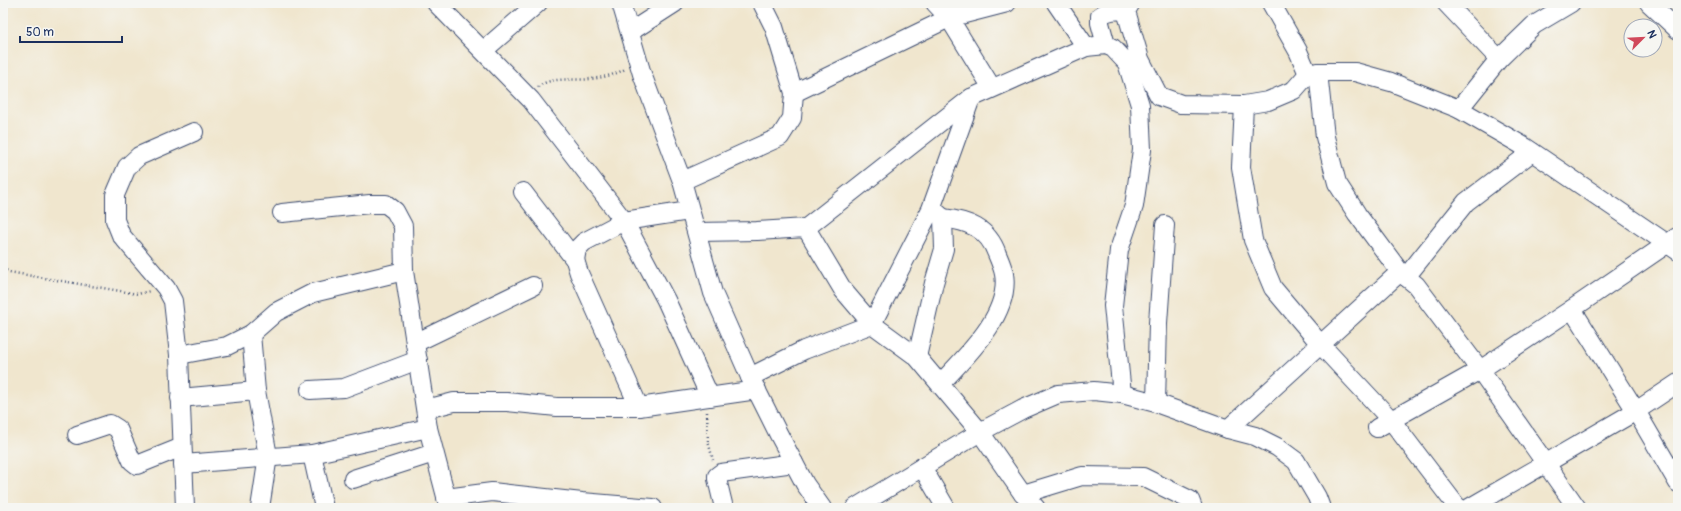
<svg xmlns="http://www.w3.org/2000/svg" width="1681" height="511" viewBox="0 0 1681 511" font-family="Pangolin,sans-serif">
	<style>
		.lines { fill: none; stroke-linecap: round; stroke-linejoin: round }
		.minor-casing { stroke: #3b4a6f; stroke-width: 20 }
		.path { stroke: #3b4a6f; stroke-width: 2.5; stroke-dasharray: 1 3; stroke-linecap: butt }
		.minor { stroke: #fff; stroke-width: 18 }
	</style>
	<rect width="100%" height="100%" fill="#f6f6f2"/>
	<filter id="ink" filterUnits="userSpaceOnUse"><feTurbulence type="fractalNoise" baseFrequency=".025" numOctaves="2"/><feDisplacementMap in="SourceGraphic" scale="8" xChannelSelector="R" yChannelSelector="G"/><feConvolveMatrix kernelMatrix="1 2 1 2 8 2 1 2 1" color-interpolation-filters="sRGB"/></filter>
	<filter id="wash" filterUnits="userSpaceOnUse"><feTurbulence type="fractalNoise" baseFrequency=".012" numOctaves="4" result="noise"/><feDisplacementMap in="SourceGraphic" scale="16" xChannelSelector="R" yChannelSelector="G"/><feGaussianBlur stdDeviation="0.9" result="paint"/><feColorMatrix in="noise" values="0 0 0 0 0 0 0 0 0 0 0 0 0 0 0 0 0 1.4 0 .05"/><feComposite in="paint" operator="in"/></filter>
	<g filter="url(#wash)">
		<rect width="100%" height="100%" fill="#f0e6ce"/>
	</g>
	<g filter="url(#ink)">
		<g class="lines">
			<g class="minor-casing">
				<g id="minor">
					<path d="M436,3L531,100L624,221L666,300L710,397"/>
					<path d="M621,3L642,74L682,181L713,293L750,377L778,433L805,484L822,508"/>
					<path d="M935,3L949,18L992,88"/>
					<path d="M1056,3L1086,47"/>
					<path d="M1131,3L1126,11L1140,59L1159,96L1181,104L1244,105L1268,101L1294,90L1308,74L1318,72H1355L1391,82L1459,109L1525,147L1678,251"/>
					<path d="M1271,3L1298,51L1308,74"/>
					<path d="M1446,3L1499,59"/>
					<path d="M1649,3L1678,30"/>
					<path d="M630,32L675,3"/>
					<path d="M1106,45L1100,23V16C1108,10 1116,10 1126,11"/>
					<path d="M484,50L538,3"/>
					<path d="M1318,72L1325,137L1337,183L1357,214L1400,272L1416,285L1480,370L1577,508"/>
					<path d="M794,93L949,18L1007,3"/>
					<path d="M1244,105L1241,167L1253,240L1273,288L1321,345L1391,420L1458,508"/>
					<path d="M1459,109L1499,59L1534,25L1571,3"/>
					<path d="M682,181L780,137L792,118L794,93L774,27L762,3"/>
					<path d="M523,192L575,260L579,273L639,407"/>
					<path d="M282,213L370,204H386L395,211L403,226L404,271L428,428L449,508"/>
					<path d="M806,228L971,98L1086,47L1106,45L1113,48L1127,63L1140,105L1142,150L1134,206L1119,250L1113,306L1122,394"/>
					<path d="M697,232L757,231L806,228L843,290L872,324L917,357L980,432L1023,494L1036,508"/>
					<path d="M575,260L577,249L584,242L624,221L689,211"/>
					<path d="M1406,277L1466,202L1532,152"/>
					<path d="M1572,309L1636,411L1678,483"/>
					<path d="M251,334L256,391L268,456L260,508"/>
					<path d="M415,343L533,286"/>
					<path d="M179,355L227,346L251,334L276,312L313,293L404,271"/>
					<path d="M917,357L934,283L944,249L943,218L935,211"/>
					<path d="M750,377L804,350L872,324L931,209L971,98"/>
					<path d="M940,384C965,357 1011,315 1004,274C1003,268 1000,261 997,254C988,228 968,221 943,218"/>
					<path d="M310,390L344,388L418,360"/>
					<path d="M180,398L256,391"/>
					<path d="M1156,403L1158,323L1165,225"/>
					<path d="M426,409L454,402H507L557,407H639L757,390"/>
					<path d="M1377,428L1480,370L1572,309L1677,237"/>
					<path d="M1228,429L1400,272"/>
					<path d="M77,435L110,424L118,429L132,461L137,465L182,447"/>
					<path d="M312,454L324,508"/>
					<path d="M183,464L312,454L428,428"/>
					<path d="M922,467L946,508"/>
					<path d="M353,479L434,453"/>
					<path d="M1023,494L1082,476L1143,477L1190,500L1193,508"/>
					<path d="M446,498L492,492L582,502L653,508"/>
					<path d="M185,508L179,355L173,301L166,288L121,235L115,220V195L127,167L139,156L194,132"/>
					<path d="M724,508L717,479V476L721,473L794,463"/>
					<path d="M855,508L980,432L1023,409L1058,394L1094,391L1122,394L1156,403L1228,429L1255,436L1277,447L1296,461L1317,497L1321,508"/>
					<path d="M1469,508L1636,411L1678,383"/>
				</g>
			</g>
			<g class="path">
				<path d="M538,87C551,76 574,81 590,79C601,78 615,75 625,69"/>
				<path d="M3,268L9,272L138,294L150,291"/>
				<path d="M707,412L708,441L713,460"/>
			</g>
			<use href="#minor" class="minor"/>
		</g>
	</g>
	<rect width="1681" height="511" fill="none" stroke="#f6f6f2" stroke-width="16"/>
	<g transform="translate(1643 38) rotate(66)"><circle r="19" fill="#f6f6f2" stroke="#9ea6b7"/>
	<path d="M0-3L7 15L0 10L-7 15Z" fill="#d1495b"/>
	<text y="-6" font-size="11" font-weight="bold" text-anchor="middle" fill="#1b2f5e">N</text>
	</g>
	<path d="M20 36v6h102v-6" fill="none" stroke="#1b2f5e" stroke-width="2"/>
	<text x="26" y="36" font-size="12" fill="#1b2f5e" stroke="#f6f6f2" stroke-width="3" paint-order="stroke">50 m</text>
</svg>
